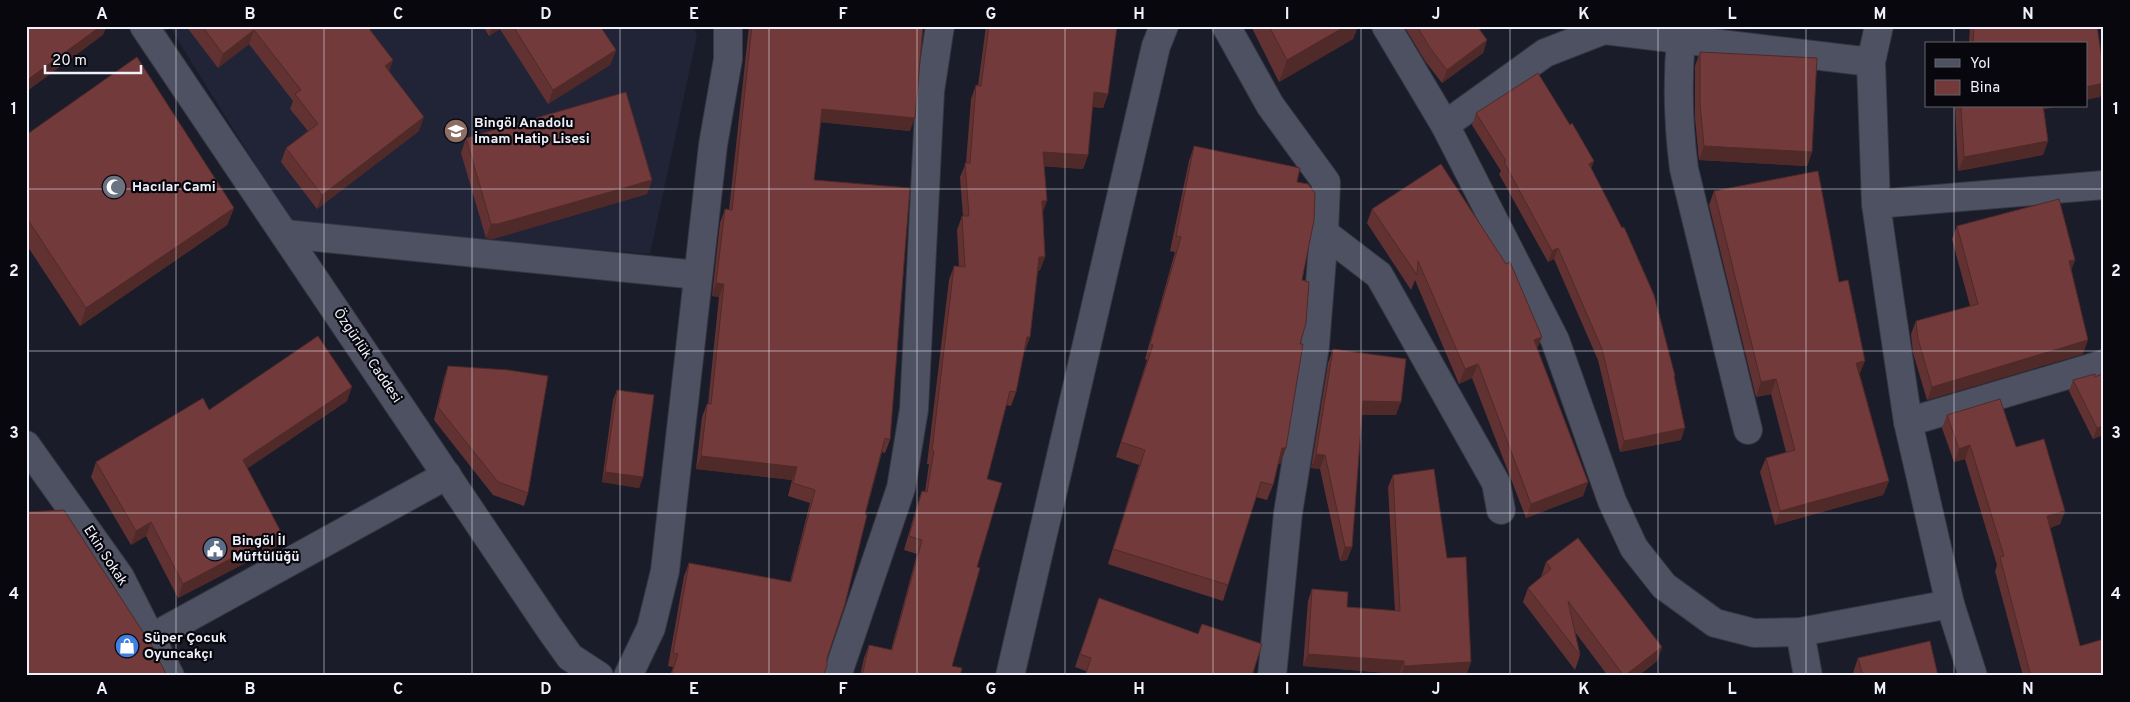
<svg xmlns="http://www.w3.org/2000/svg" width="2130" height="702" viewBox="0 0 2130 702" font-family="Overpass,sans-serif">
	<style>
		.built { fill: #212337 }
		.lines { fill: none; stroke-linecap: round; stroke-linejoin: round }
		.minor-casing { stroke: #353640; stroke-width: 30 }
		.minor { stroke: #4e5161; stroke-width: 28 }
		.wall { fill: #623233 }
		.shaded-wall { fill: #502929 }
		.building { fill: #723a3b; stroke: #502929 }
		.grid { fill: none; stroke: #eff0fa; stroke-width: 1; stroke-opacity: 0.55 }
		.labels { text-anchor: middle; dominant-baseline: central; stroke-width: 4.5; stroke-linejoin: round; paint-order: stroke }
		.poi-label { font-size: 14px; font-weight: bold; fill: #eff0fa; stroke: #07070d; text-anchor: start }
		.street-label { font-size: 14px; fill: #eff0fa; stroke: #07070d }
		.neatline { fill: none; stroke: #eff0fa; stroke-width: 2 }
		.grid-label { font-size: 16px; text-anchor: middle; font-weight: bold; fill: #eff0fa }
	</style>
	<rect width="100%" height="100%" fill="#1b1c2a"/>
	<path class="built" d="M169,26H693L697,36L650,254L293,225Z"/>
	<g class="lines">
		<g class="minor-casing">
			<g id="minor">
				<path d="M144,26L550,629L570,657L599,676"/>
				<path d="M1226,26L1270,105L1326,182L1324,233L1315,346L1288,513L1272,676"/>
				<path d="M1386,26L1445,125L1555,340L1612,501L1634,548L1664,586L1715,623L1754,633L1800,632L1950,604"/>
				<path d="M1879,26L1871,62L1876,204L1890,302L1908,422L1950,604L1973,676"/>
				<path d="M1681,38C1677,83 1678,123 1684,169L1748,430"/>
				<path d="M1445,125L1545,53L1604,30L1871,62"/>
				<path d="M1876,204L2104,185"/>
				<path d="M1324,233L1379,275L1496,483L1501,510"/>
				<path d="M285,234L698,275"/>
				<path d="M1908,422L2104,364"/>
				<path d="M26,445L120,577L170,676"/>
				<path d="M1800,632L1808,676"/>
				<path d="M151,638L447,475"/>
				<path d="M628,676L651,628L665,571L713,145L728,59V26"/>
				<path d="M837,676L901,488L914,409L930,91L940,26"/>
				<path d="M1010,676L1156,46L1164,26"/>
			</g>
		</g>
		<use href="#minor" class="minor"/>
	</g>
	<g class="wall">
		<path d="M163,26H171L166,30Z"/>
		<path d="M186,26H367L393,60L389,71L419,131L317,209L281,162L286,148L308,131L290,109L293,101L249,44L218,68Z"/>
		<path d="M483,26H600L616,50L610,65L548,104L500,29L489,36Z"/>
		<path d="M749,26H923L910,131L821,122L814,180L890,440L885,453L882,452L827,658L823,676H670L673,667L668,666L684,576L689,563L790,582L810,503L788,496L792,480L696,469L702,417L707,404H708L719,297L712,296L720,223L725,209L729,210Z"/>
		<path d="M986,26H1117L1108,94L1103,108L1092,107L1088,155L1083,169L1044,166L1043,212L1045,257L1040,270L1038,271L1030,337L1025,351H1024L1016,392L1011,406L1006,405L987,479L977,567L952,666L960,676H860L864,658L869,645L891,650L917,554L904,550L917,505L922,491L925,492L929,464H927L949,280L954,266L959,267L957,230L962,216H963L960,177L966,163L971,99L976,85L978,86Z"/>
		<path d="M1251,26H1358L1353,39L1279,82Z"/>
		<path d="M1404,26H1477L1487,40L1483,53L1442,83L1425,61Z"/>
		<path d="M1970,26H2097L2100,97L2086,44H1969Z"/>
		<path d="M1700,52L1812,152L1807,166L1699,160L1695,118V66Z"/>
		<path d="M1955,106H2058L2044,109L2048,141L2043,155L1958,171Z"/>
		<path d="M1476,113L1570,125L1594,161L1591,168L1675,376L1674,379L1681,440L1620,452L1598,360L1554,259L1548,262L1499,174L1501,171L1472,125Z"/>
		<path d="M26,135L234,208L227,225L80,326L26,244Z"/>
		<path d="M466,138L652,180L647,194L493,239L486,238L461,153Z"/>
		<path d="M1194,146L1297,182L1302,280L1300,344L1286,448L1280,464L1278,463L1273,485L1267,500L1256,497L1223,601L1108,564L1139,465L1116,457L1147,360L1145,359L1175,252L1170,251L1189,161Z"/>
		<path d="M1714,191L1839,282L1860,375L1889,481L1883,495L1775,525L1760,472L1766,458L1786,452L1771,394L1756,397L1709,205Z"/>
		<path d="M1372,209L1537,349L1588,482L1583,496L1526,518L1472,378L1459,384L1415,280L1411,290L1367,223Z"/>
		<path d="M1957,226L2075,260L2071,270L2083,354L1927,400L1913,353L1911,334L1916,321L1970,306L1952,239Z"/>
		<path d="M1333,349L1396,415H1362L1352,547L1347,560L1340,561L1320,469L1311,468L1328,363Z"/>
		<path d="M448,366L528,493L524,506L493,495L434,420L444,378Z"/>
		<path d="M2073,380L2103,435L2093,439L2069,391Z"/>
		<path d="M617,390L643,477L639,488L602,482L613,400Z"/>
		<path d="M347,401L247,468L281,532L276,547L178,598L146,536L131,545L91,477L96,462L209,410Z"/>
		<path d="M1947,415L2016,447L2065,511L2060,524L2050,528L2080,646L2104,676H2023L1995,571L1997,565L1965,459L1954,462L1942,428Z"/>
		<path d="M1393,475L1447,558L1467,674L1440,676H1399V674L1303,666L1308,601L1312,589L1347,607L1395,611L1388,487Z"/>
		<path d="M1546,562L1662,647L1657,661L1638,676H1608L1575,632L1580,655L1575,670L1523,602L1528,588L1541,577Z"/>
		<path d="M1099,598L1252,676L1086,671L1075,667Z"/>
		<path d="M1858,658L1938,676H1852Z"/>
	</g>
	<g class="shaded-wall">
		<path d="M101,26H107L103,35L26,92V81Z"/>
		<path d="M167,26H171L166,30Z"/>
		<path d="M492,26H501L500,29L489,36Z"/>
		<path d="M1346,26H1358L1353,39L1279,82L1287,60Z"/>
		<path d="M254,30L249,44L218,68L223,54Z"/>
		<path d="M1487,40L1483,53L1442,83L1447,70Z"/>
		<path d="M616,50L610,65L548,104L553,90Z"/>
		<path d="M393,60L387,75L385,66Z"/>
		<path d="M2104,83V86L2100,97L2086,100V87Z"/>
		<path d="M1094,92L1108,94L1103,108L1088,106Z"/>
		<path d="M2038,106H2058L2037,111Z"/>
		<path d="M822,109L915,118L910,131L817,122Z"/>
		<path d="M424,117L419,131L317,209L322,195Z"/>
		<path d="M2048,141L2043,155L1958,171L1964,157Z"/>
		<path d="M1704,146L1812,152L1807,166L1699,160Z"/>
		<path d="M1043,152L1088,155L1083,169L1038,166Z"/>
		<path d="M1594,161L1590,172L1589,164Z"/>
		<path d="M652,180L647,194L493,239L486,238L491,224Z"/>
		<path d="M1042,201H1047L1042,215Z"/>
		<path d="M234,208L227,225L80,326L86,308Z"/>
		<path d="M1558,248L1554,259L1548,262L1552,251Z"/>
		<path d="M1039,257H1045L1040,270L1034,271Z"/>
		<path d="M2075,260L2070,273L2069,261Z"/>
		<path d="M716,283L724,284L719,297L712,296Z"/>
		<path d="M1027,337H1030L1025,351H1022Z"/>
		<path d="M1542,337L1536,352L1534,340Z"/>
		<path d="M2088,340L2083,354L1927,400L1932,387Z"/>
		<path d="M1865,361L1859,376L1856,363Z"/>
		<path d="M1478,364L1472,378L1459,384L1465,369Z"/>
		<path d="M1776,379L1771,394L1756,397L1761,382Z"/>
		<path d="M352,387L347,401L238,475L243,460Z"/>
		<path d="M1363,401L1401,402L1396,415H1358Z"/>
		<path d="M2104,426L2103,435L2093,439L2097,428Z"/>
		<path d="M1685,428L1681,440L1620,452L1624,441Z"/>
		<path d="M1970,445L1965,459L1954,462L1959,449Z"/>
		<path d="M1282,448H1286L1280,464L1276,463Z"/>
		<path d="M1316,454L1325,455L1320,469L1311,468Z"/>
		<path d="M701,456L797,467L792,480L696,469Z"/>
		<path d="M605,472L643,477L639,488L602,482Z"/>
		<path d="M1889,481L1883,495L1775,525L1780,511Z"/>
		<path d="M1588,482L1583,496L1526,518L1531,504Z"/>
		<path d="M2065,511L2060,524L2042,530L2047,516Z"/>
		<path d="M151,522L146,536L131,545L136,531Z"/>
		<path d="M281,532L276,547L178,598L183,584Z"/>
		<path d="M1345,547H1352L1347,560L1340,561Z"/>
		<path d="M1662,647L1657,661L1638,676H1624Z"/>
		<path d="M1308,654L1404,661L1399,674L1303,666Z"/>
		<path d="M1471,662L1467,674L1440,676H1400L1404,666Z"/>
	</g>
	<g class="building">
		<path d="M26,26H101L26,81Z"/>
		<path d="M202,26H367L393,60L385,66L424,117L322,195L286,148L318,124L295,94L301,90L254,30L223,54Z"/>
		<path d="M513,26H600L616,50L553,90Z"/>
		<path d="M752,26H923L915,118L822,109L814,180L910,188L890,440L885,438L865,514L867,515L845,604L827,658V666L823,676H671L678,654L673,653L689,563L791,582L815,490L793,483L797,467L701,456L707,404H711L724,284L716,283L725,209L732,210Z"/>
		<path d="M989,26H1117L1108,94L1094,92L1088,155L1043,152L1047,201H1042L1045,257H1039L1030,337H1027L1016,392L1010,391L987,479L1002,483L977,567L980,568L952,666L962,668L960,676H862L869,645L892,650L922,540L909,536L922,491L927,492L934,451L932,450L954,266L965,267L962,216H969L965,163H970L976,85L981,86Z"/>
		<path d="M1269,26H1346L1287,60Z"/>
		<path d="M1417,26H1477L1487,40L1447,70L1430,48Z"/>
		<path d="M1974,26H2097L2104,74V83L2086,87V44H1973Z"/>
		<path d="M1700,52L1817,58L1812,152L1704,146L1700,104Z"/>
		<path d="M137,57L234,208L86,308L26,217V135Z"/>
		<path d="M1538,73L1570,125L1572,123L1594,161L1589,164L1622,228L1624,227L1654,295L1675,376H1674L1685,428L1624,441L1602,349L1558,248L1552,251L1504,162L1506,161L1476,113Z"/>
		<path d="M626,92L652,180L498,224H491L466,138Z"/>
		<path d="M1961,106H2043L2048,141L1964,157Z"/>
		<path d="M1194,146L1300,168L1297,182L1308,184L1315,193L1314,220L1302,280L1309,282L1306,323L1300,344H1303L1286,448H1282L1273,485L1261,482L1228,585L1113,549L1145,450L1121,442L1153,345L1150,344L1181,237L1176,236Z"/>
		<path d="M1441,164L1506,264L1510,262L1542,337L1534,340L1588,482L1531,504L1478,364L1465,369L1418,261L1417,275L1372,209Z"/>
		<path d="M1818,171L1839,282L1848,280L1865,361L1856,363L1889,481L1780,511L1766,458L1795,450L1776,379L1761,382L1714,191Z"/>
		<path d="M2059,199L2075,260L2069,261L2088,340L1932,387L1918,339L1916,321L1978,304L1957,226Z"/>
		<path d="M318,336L352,387L243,460L281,532L183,584L151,522L136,531L96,462L203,398L209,410Z"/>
		<path d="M1333,349L1406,359L1401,402L1363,401L1352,547H1345L1325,455L1316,454Z"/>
		<path d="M448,366L508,370L548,376L528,493L498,482L438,407Z"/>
		<path d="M2104,373V426L2097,428L2073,380L2095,374V377Z"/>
		<path d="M617,390L654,395L643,477L605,472Z"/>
		<path d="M2000,399L2016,447L2044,439L2065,511L2047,516L2080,646L2104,639V676H2028L2027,674L2030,673L2000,557L2004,556L1970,445L1959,449L1947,415Z"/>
		<path d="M1434,469L1447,558L1466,557L1471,662L1404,666V661L1308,654L1312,589L1348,592L1347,607L1400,611L1393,475Z"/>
		<path d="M64,510L152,646L167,676H26V512Z"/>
		<path d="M1578,538L1662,647L1624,676L1568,601L1580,655L1528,588L1551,569L1546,562Z"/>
		<path d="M1099,598L1198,634L1202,624L1262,644L1252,676H1085L1091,658L1080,654Z"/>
		<path d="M1930,641L1938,676H1863L1858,658Z"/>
	</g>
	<path class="grid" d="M176,26V676M324,26V676M472,26V676M620,26V676M769,26V676M917,26V676M1065,26V676M1213,26V676M1361,26V676M1510,26V676M1658,26V676M1806,26V676M1954,26V44M1954,106V676M26,189H2104M26,351H2104M26,513H2104"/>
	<defs>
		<g id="school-disc" transform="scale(1.25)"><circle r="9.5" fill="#8d6e63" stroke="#07070d"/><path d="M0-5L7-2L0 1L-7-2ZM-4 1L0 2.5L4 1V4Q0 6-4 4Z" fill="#fff"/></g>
		<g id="mosque-disc" transform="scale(1.25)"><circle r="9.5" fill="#6b7280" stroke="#07070d"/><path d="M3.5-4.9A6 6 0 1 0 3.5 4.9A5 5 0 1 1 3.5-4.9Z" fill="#fff"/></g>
		<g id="civic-disc" transform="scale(1.25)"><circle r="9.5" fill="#5c6f8a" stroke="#07070d"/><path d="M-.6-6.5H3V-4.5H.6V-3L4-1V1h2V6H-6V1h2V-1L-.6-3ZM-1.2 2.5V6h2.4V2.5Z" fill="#fff"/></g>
		<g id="shop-disc" transform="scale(1.25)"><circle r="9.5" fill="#3f7fe0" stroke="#07070d"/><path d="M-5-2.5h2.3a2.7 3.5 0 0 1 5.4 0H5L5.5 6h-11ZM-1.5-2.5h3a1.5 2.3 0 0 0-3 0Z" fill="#fff"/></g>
	</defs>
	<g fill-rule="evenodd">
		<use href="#school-disc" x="456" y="131"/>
		<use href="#mosque-disc" x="114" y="187"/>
		<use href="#civic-disc" x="215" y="549"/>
		<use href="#shop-disc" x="127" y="646"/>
	</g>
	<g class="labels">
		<g class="poi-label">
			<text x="474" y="123">Bingöl Anadolu<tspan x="474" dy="16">İmam Hatip Lisesi</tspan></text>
			<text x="132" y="187">Hacılar Cami</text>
			<text x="232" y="541">Bingöl İl<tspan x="232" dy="16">Müftülüğü</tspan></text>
			<text x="144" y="638">Süper Çocuk<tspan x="144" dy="16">Oyuncakçı</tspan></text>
		</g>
		<g class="street-label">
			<text transform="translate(367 356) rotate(56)">Özgürlük Caddesi</text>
			<text transform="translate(105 556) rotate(57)">Ekin Sokak</text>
		</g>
	</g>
	<rect width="2130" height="702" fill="none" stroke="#07070d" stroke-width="55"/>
	<rect x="1925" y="42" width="162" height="65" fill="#07070d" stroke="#64646c"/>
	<rect x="1935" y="59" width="25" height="8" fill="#4e5161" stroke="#64646c"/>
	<text x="1970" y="68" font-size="15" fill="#eff0fa">Yol</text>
	<rect x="1935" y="80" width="25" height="15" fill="#723a3b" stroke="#64646c"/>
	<text x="1970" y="92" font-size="15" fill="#eff0fa">Bina</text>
	<path d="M45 65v8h96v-8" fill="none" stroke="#eff0fa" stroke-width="2.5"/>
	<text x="52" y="65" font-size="15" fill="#eff0fa" stroke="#07070d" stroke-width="4" paint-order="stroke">20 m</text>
	<rect x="28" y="28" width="2074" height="646" class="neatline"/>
	<g class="grid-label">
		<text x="102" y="19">A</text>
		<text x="250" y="19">B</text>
		<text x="398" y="19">C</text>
		<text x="546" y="19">D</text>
		<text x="694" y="19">E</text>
		<text x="843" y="19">F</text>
		<text x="991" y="19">G</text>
		<text x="1139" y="19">H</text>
		<text x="1287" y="19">I</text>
		<text x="1436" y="19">J</text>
		<text x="1584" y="19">K</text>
		<text x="1732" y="19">L</text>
		<text x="1880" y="19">M</text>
		<text x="2028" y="19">N</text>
		<text x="14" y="114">1</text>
		<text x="2116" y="114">1</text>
		<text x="14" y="276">2</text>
		<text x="2116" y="276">2</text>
		<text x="14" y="438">3</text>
		<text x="2116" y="438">3</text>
		<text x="14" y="599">4</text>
		<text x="2116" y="599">4</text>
		<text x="102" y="694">A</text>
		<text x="250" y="694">B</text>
		<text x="398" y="694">C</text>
		<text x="546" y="694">D</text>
		<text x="694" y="694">E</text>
		<text x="843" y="694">F</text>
		<text x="991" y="694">G</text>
		<text x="1139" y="694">H</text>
		<text x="1287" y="694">I</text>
		<text x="1436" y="694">J</text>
		<text x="1584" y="694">K</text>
		<text x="1732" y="694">L</text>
		<text x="1880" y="694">M</text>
		<text x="2028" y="694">N</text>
	</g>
</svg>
